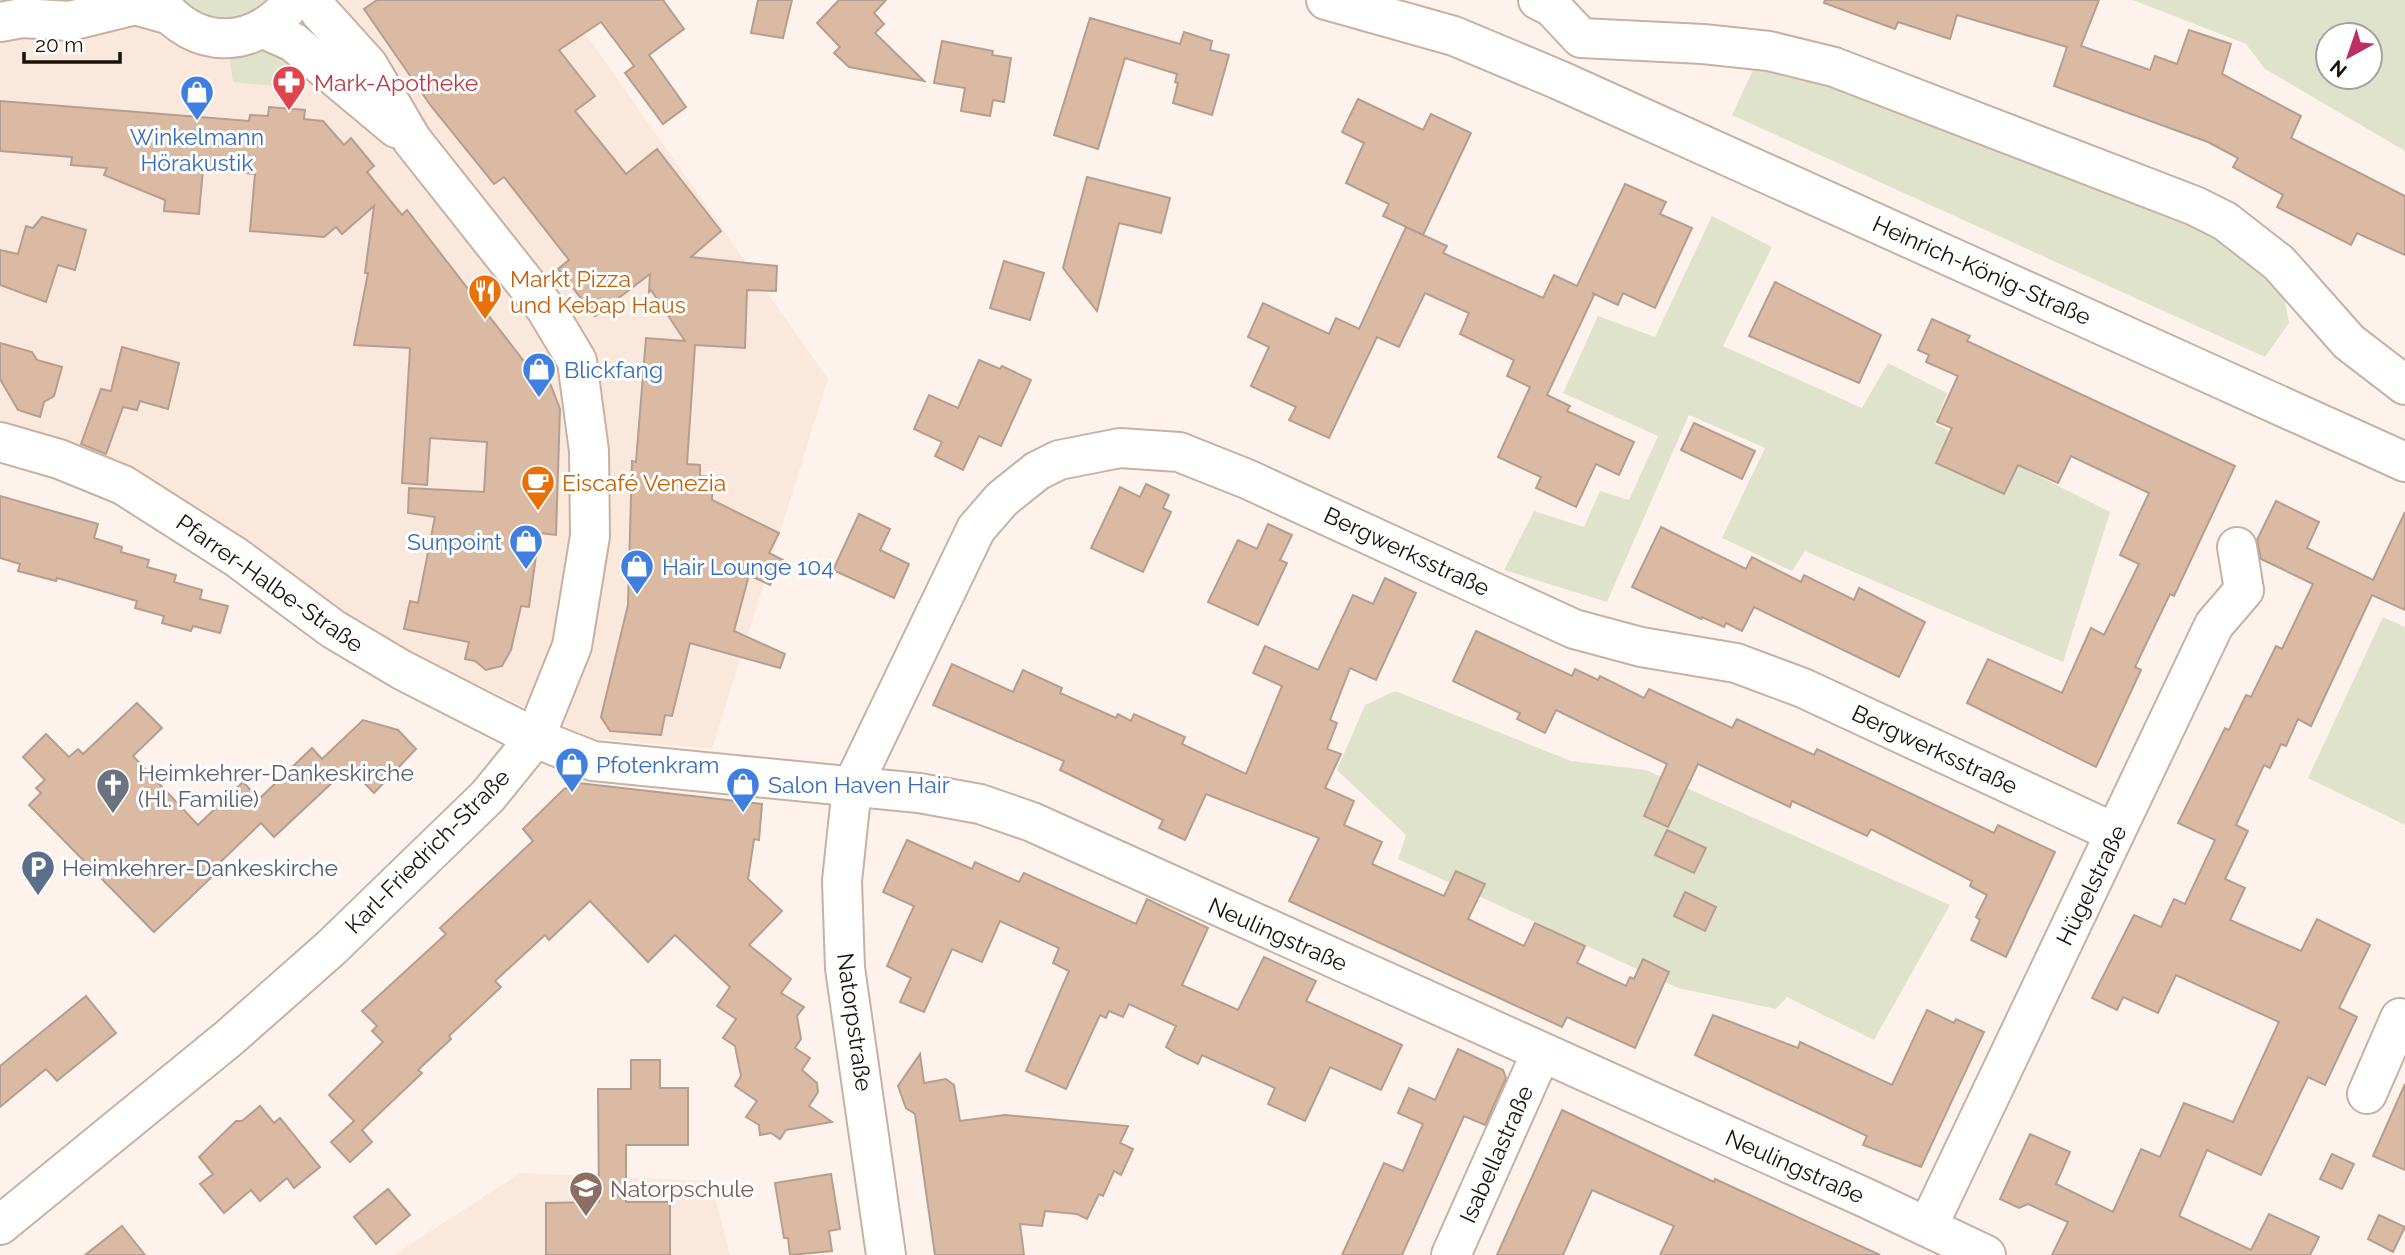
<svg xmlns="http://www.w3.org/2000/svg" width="2405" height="1255" viewBox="0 0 2405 1255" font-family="Raleway,sans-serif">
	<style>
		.built { fill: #fbe8dc }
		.green { fill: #e0e3cb; fill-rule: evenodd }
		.building { fill: #dbbaa4; stroke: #b59e8f; stroke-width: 2 }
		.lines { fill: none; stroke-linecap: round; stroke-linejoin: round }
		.minor-casing { stroke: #c8b1a1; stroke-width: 42 }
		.tertiary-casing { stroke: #c8b1a1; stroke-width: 42 }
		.secondary-casing { stroke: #c8b1a1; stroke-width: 42 }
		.minor { stroke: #fff; stroke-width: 38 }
		.tertiary { stroke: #fff; stroke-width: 38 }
		.secondary { stroke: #fff; stroke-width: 38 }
		.labels { text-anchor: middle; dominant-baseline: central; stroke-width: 6; stroke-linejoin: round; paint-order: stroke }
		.health-label { font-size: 23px; fill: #be3a42; stroke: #fff; text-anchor: start }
		.shop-label { font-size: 23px; fill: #366cbe; stroke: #fff; text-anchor: start }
		.street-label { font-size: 23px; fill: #19110c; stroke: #fff }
		.food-label { font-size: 23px; fill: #c56008; stroke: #fff; text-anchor: start }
		.worship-label { font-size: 23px; fill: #5b616d; stroke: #fff; text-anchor: start }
		.service-label { font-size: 23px; fill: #4e5e75; stroke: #fff; text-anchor: start }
		.education-label { font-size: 23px; fill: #785e54; stroke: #fff; text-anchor: start }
	</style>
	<rect width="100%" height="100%" fill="#fdf3ec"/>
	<g class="built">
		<path d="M0,0H580L569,10L828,379L712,749L591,738L410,653L301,587L0,428Z"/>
		<path d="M520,1173L711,1181L730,1255H394Z"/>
	</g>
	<g class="green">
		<path d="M175,0H278L225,26Z"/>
		<path d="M2133,0H2405V151L2265,69L2246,44ZM2328,35H2370V77H2328Z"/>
		<path d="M264,51L299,62L274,86L233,82L229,55Z"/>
		<path d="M1756,64L1790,69L2196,221L2271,273L2285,300L2289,323L2265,357L1732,115Z"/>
		<path d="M1712,216L1772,247L1723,346L1862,408L1888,363L1947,393L1935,424L2110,512L2063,662L1805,551L1792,571L1722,538L1765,448L1689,415L1607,602L1504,570L1534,511L1584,527L1600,491L1629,500L1658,436L1563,393L1598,316L1655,337Z"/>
		<path d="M2383,617L2405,627V825L2308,778Z"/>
		<path d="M1395,691L1571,761L1646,770L1950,905L1874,1040L1787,997L1776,1009L1678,988L1398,859L1406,835L1337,770L1365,705Z"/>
	</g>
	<g class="building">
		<path d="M377,0H663L684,29L649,55L686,107L663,124L625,73L634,66L601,22L559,50L595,96L575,111L626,174L657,149L721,231L691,257L777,266L776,291L747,290L745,348L695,345L687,464L700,465V476L713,477L712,500L779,533L769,553L783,560L770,585L749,575L734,631L785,654L780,668L690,643L672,716L665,715L661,735L610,731L601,717L628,605L632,461L636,462L646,338L685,341L651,290L649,292L650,274L595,316L558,269L569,260L504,177L494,184L431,106L364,9Z"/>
		<path d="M758,0H792L783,38L751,33Z"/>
		<path d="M839,0H886L874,13L884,24L875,33L924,81L849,67L834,53L840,47L817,23Z"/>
		<path d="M1825,0H2099L2081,46L2150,70L2155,56L2177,64L2189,30L2231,44L2222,74L2301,116L2291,138L2405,196V255L2357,233L2351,245L2277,207L2283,195L2233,167L2238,158L2208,142L2054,86L2067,47L1957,15L1950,39L1898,22L1895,29L1824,3Z"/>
		<path d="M1090,18L1180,44L1184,32L1212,41L1210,50L1229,55L1212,115L1173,103L1178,83L1175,82L1177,74L1125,58L1098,149L1054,135Z"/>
		<path d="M942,41L993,51L992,55L1011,58L1004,102L993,100L990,116L961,111L965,88L934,83Z"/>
		<path d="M1358,99L1423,130L1431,114L1471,133L1423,235L1383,216L1389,204L1346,183L1364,143L1342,132Z"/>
		<path d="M0,101L249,121L250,115L268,116L269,107L305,110L304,119L323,121L344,145L351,138L374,166L367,172L402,215L407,210L533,373H546L560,409L556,535L539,533L529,607L521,606L511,650L502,666L486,670L475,661L465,659L469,642L404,629L410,601L418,603L435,517L408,513L409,488L484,492L487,442L430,438L427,485L402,483L410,348L354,345L368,273H365L374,206L342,234L336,227L324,237L250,231L255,174L203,169L199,214L164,211L165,200L104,175L107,168L71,165L72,157L0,151Z"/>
		<path d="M1087,177L1170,198L1161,233L1119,223L1097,311L1063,268Z"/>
		<path d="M1625,184L1666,202L1660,214L1692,228L1655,308L1623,293L1618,305L1592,293L1594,295L1547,395L1570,406L1567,411L1634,442L1619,475L1596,464L1576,507L1536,488L1541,477L1498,457L1530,387L1507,376L1514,360L1460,334L1469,313L1425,293L1399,347L1377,337L1329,438L1289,420L1296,407L1251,386L1269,347L1248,337L1263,303L1329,334L1336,318L1359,329L1406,227L1447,246L1443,253L1543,298L1554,275L1577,286Z"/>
		<path d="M42,217L86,230L75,270L58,265L46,302L0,285V250L18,254L26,226L33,228Z"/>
		<path d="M1004,261L1044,273L1030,320L990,308Z"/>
		<path d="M1775,282L1881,335L1859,383L1749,336Z"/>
		<path d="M1932,319L1970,336L1967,341L2235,466L2174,596L2170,594L2135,667L2141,670L2096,767L1967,703L1988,659L2062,693L2091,628L2104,635L2139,564L2120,555L2149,493L2071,456L2058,483L2018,465L2004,494L1936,463L1952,428L1937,422L1958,376L1926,362L1929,355L1918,350Z"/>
		<path d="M0,343L32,352L37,360L62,367L54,396L44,402L40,417L18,410L0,379Z"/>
		<path d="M122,347L179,363L168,409L140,401L137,410L123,407L106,454L81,444L101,389L111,391Z"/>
		<path d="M979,360L1000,369L1002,366L1031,380L1001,446L979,436L963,470L935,456L942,442L914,429L929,395L958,408Z"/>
		<path d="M1694,423L1755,451L1742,479L1681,450Z"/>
		<path d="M1146,484L1169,495L1163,508L1171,512L1143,572L1091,548L1120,487L1140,497Z"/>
		<path d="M0,496L98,524L94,538L122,547L121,552L149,560L147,567L176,575L174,582L202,590L200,599L228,606L220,633L193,626L191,631L162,623L164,616L135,608L137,601L57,578L56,581L18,571L20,564L0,558Z"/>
		<path d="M2276,501L2319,522L2307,548L2373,580L2405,512V610L2372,595L2311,726L2298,719L2286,746L2281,744L2270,768L2264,765L2236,825L2248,831L2225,879L2245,888L2230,920L2301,951L2317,919L2370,945L2339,1008L2357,1017L2325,1085L2308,1077L2261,1175L2207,1150L2179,1216L2251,1250L2269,1214L2319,1237L2310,1255H2052L2068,1222L2028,1204L2019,1208L2000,1199L2030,1134L2070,1152L2056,1184L2113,1212L2141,1149L2160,1157L2184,1103L2233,1122L2279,1022L2176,975L2158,1013L2123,997L2117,1010L2092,998L2134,915L2161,927L2174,899L2185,904L2215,840L2178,823L2225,728L2229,730L2246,695L2251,697L2276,646L2282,649L2313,584L2261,559L2257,540Z"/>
		<path d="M859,514L890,529L880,550L909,564L894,598L833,570Z"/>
		<path d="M1268,524L1292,535L1280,560L1287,563L1258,625L1208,602L1238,540L1257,549Z"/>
		<path d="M1661,527L1746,569L1752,557L1801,582L1804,575L1854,600L1859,588L1925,622L1899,677L1754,607L1742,631L1726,623L1724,627L1702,617L1701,619L1632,587Z"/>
		<path d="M1385,578L1416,593L1376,680L1350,668L1330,720L1337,723L1327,749L1341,754L1325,788L1354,801L1344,825L1382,842L1372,864L1444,896L1456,871L1485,884L1468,919L1524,946L1535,923L1585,946L1577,963L1626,986L1630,977L1634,979L1643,959L1669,972L1635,1048L1567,1017L1562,1027L1289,901L1319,838L1206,794L1185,840L1159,828L1163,820L1060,770L1064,761L933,705L952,664L1013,692L1023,670L1062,688L1060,693L1116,718L1118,714L1131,721L1134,714L1185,737L1182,744L1246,774L1282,686L1253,673L1265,646L1318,670L1353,595L1373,604Z"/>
		<path d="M1476,631L1572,676L1575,669L1598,680L1600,676L1644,698L1649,689L1732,728L1737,719L1814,755L1817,749L1994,833L1998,825L2055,852L2006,957L1971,940L1980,920L1976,917L1987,895L1970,886L1972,881L1871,829L1867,836L1792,801L1790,807L1698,764L1668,827L1644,816L1667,764L1556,710L1545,733L1517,719L1520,713L1453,681Z"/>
		<path d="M137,703L162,728L133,756L198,825L243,782L259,799L312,748L322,759L363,720L398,730L416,749L374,793L349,767L274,837L261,823L212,870L215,874L154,932L29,805L41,793L36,788L45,780L23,757L46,734L69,757L78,749L83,754Z"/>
		<path d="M578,783L762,804L759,840L754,839L748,879L782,911L749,945L791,979L781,993L804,1007L797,1016L801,1039L795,1048L810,1058L802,1070L817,1083L818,1092L809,1106L832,1122L786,1130L780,1139L771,1133L760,1135L759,1125L746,1117L757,1101L735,1086L741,1076L735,1046L723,1038L736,1019L717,1006L730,987L675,935L648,962L590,901L549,940L545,935L495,981L501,987L449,1036L451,1039L418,1070L422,1073L362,1130L372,1142L350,1162L331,1142L354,1121L329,1095L383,1042L372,1031L377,1026L362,1011L446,934L440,928L533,841L523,829L564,789Z"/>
		<path d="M1667,830L1706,848L1694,873L1655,855Z"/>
		<path d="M907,840L972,869L975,862L1019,882L1024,873L1136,924L1147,899L1208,928L1182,985L1238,1010L1264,957L1316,981L1306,1001L1402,1045L1381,1090L1330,1067L1305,1121L1268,1104L1275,1088L1202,1055L1198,1064L1175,1053L1166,1047L1176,1026L1129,1004L1123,1017L1109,1011L1106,1018L1100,1015L1066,1089L1026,1071L1069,971L1053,963L1059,948L1000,921L982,962L952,949L924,1012L900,1002L911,978L887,966L914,906L883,892Z"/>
		<path d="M1685,892L1716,907L1705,931L1674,916Z"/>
		<path d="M86,996L116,1033L57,1081L46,1069L0,1107V1066Z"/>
		<path d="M1927,1010L1954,1023L1956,1019L1984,1032L1921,1167L1863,1145L1867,1136L1695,1055L1713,1015L1798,1048L1800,1042L1892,1085Z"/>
		<path d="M1458,1049L1503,1070L1506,1078L1485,1125L1464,1116L1402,1255H1342L1384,1163L1403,1171L1423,1124L1398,1113L1409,1088L1435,1100Z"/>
		<path d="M920,1054L924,1083L946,1079L954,1085L960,1121L1005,1115L1128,1126L1120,1143L1133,1149L1121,1175L1114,1171L1103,1196L1099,1194L1087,1219L1077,1214L1045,1211L1042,1226L1020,1224L1024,1255H935L915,1114L906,1108L898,1086Z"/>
		<path d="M631,1060H660V1088H688V1145H626V1202H670V1255H546V1203L599,1202L598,1089H631Z"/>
		<path d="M2405,1084V1170L2373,1156Z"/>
		<path d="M260,1106L274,1123L280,1118L320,1167L294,1188L287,1178L260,1201L251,1190L224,1213L200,1184L213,1174L199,1157L236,1121H242Z"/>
		<path d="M1562,1110L1714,1182L1715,1179L1880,1255H1660L1674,1226L1592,1190L1563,1255H1497Z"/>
		<path d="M2332,1154L2354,1164L2342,1189L2320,1179Z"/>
		<path d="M831,1174L840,1229L829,1231L832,1251L790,1255L788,1238H784L775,1183Z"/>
		<path d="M388,1189L410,1215L376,1244L354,1217Z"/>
		<path d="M2379,1215L2405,1227L2393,1252L2368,1239Z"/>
		<path d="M122,1226L145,1255H85Z"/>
	</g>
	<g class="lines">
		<g class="minor-casing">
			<g id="minor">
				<path d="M1538,0L1552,7L1581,38L1703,44L1769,51L1834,67L2195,206L2225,221L2279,263L2349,342L2405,385"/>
				<path d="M0,442L59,459L123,485L236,557L333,629L402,670L535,738L593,761L919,793L980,804L1032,822L1868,1199L1986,1255"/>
				<path d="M2367,1094L2400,1018"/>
				<path d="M1928,1226L2214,625L2244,590L2237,547"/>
				<path d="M886,1255L845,968L842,881L852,787L976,529L1002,499L1037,471L1059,460L1120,448L1179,452L1247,479L1574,629L1641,647L1736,663L1803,688L2115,833"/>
				<path d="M1451,1255L1541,1053"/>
			</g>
		</g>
		<g class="tertiary-casing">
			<g id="tertiary">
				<path d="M264,29L293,42L396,128"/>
				<path d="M0,1225L229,1038L331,948L488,796L535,738L572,646L590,536L589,451L577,361L546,309L412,140L368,65L320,12L313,0"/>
			</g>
		</g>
		<g class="secondary-casing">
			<g id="secondary">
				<path d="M157,0C196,52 255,50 294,0"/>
				<path d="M1326,0L1454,36L1559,80L2405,462"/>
				<path d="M0,22L22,18L70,21L135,5L167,14"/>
			</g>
		</g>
		<use href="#minor" class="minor"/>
		<use href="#tertiary" class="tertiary"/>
		<use href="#secondary" class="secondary"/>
	</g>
	<defs>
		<g id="pharmacy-pin" transform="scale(1.75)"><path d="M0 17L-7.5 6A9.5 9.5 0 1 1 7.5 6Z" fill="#e0444e" stroke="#fff"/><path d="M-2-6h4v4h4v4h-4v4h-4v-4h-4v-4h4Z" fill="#fff"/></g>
		<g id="shop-pin" transform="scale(1.75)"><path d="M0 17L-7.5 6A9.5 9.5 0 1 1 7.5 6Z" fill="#3f7fe0" stroke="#fff"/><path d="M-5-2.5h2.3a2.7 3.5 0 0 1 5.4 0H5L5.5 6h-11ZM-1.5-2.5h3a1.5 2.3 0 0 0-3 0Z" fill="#fff"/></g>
		<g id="restaurant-pin" transform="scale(1.75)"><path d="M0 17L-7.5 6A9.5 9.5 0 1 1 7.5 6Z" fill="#e8710a" stroke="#fff"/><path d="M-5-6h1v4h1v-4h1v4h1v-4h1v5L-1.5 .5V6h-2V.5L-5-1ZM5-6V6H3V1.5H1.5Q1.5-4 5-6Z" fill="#fff"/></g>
		<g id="cafe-pin" transform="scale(1.75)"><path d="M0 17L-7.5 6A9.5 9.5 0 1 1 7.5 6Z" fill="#e8710a" stroke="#fff"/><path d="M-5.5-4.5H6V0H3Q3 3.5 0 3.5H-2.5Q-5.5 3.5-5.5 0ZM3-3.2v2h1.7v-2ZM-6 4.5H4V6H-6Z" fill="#fff"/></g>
		<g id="church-pin" transform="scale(1.75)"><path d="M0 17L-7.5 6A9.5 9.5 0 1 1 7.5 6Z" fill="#6b7280" stroke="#fff"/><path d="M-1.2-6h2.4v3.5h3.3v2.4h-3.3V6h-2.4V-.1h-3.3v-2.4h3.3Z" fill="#fff"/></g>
		<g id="parking-pin" transform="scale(1.75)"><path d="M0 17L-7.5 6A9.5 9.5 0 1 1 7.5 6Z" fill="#5c6f8a" stroke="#fff"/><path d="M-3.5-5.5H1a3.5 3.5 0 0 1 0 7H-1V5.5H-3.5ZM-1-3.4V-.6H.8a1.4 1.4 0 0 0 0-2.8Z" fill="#fff"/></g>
		<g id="school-pin" transform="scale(1.75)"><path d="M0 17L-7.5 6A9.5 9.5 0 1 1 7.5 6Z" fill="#8d6e63" stroke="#fff"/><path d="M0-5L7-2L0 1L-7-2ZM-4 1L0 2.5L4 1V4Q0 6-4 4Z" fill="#fff"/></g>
	</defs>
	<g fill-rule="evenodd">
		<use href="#pharmacy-pin" x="289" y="82"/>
		<use href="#shop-pin" x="197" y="92"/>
		<use href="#restaurant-pin" x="485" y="291"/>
		<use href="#shop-pin" x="539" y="369"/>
		<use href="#cafe-pin" x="538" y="482"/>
		<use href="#shop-pin" x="526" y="541"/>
		<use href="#shop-pin" x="637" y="566"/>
		<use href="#shop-pin" x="572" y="764"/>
		<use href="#shop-pin" x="743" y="784"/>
		<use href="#church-pin" x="113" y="785"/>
		<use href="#parking-pin" x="38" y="867"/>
		<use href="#school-pin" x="586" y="1188"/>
	</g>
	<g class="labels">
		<g class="health-label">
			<text x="314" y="82">Mark-Apotheke</text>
		</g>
		<g class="shop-label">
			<text x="197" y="136" text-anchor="middle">Winkelmann<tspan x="197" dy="26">Hörakustik</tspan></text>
			<text x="564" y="369">Blickfang</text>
			<text x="502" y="541" text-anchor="end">Sunpoint</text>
			<text x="662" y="566">Hair Lounge 104</text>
			<text x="596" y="764">Pfotenkram</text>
			<text x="768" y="784">Salon Haven Hair</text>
		</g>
		<g class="street-label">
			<text transform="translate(1982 270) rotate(24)">Heinrich-König-Straße</text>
			<text transform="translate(1407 551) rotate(25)">Bergwerksstraße</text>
			<text transform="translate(270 583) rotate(35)">Pfarrer-Halbe-Straße</text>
			<text transform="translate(1935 749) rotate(25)">Bergwerksstraße</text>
			<text transform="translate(427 851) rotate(-45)">Karl-Friedrich-Straße</text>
			<text transform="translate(2091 885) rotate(-64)">Hügelstraße</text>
			<text transform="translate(1278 934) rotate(24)">Neulingstraße</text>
			<text transform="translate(855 1022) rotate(82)">Natorpstraße</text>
			<text transform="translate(1496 1154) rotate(-66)">Isabellastraße</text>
			<text transform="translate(1795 1166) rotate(24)">Neulingstraße</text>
		</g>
		<g class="food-label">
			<text x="510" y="278">Markt Pizza<tspan x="510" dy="26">und Kebap Haus</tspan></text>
			<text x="562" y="482">Eiscafé Venezia</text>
		</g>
		<g class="worship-label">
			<text x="138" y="772">Heimkehrer-Dankeskirche<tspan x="138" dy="26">(Hl. Familie)</tspan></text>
		</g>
		<g class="service-label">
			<text x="62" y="867">Heimkehrer-Dankeskirche</text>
		</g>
		<g class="education-label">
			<text x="610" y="1188">Natorpschule</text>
		</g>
	</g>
	<g transform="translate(2349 56) rotate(220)"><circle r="33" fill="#ffffff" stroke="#a3a09e" stroke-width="2"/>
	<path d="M0-5L12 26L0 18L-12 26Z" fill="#bb2f64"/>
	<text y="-10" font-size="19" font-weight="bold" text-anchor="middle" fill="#19110c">N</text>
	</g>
	<path d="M24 52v10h96v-10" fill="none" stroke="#19110c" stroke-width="3.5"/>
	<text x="35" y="52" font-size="21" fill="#19110c" stroke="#ffffff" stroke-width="5" paint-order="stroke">20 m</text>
</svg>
